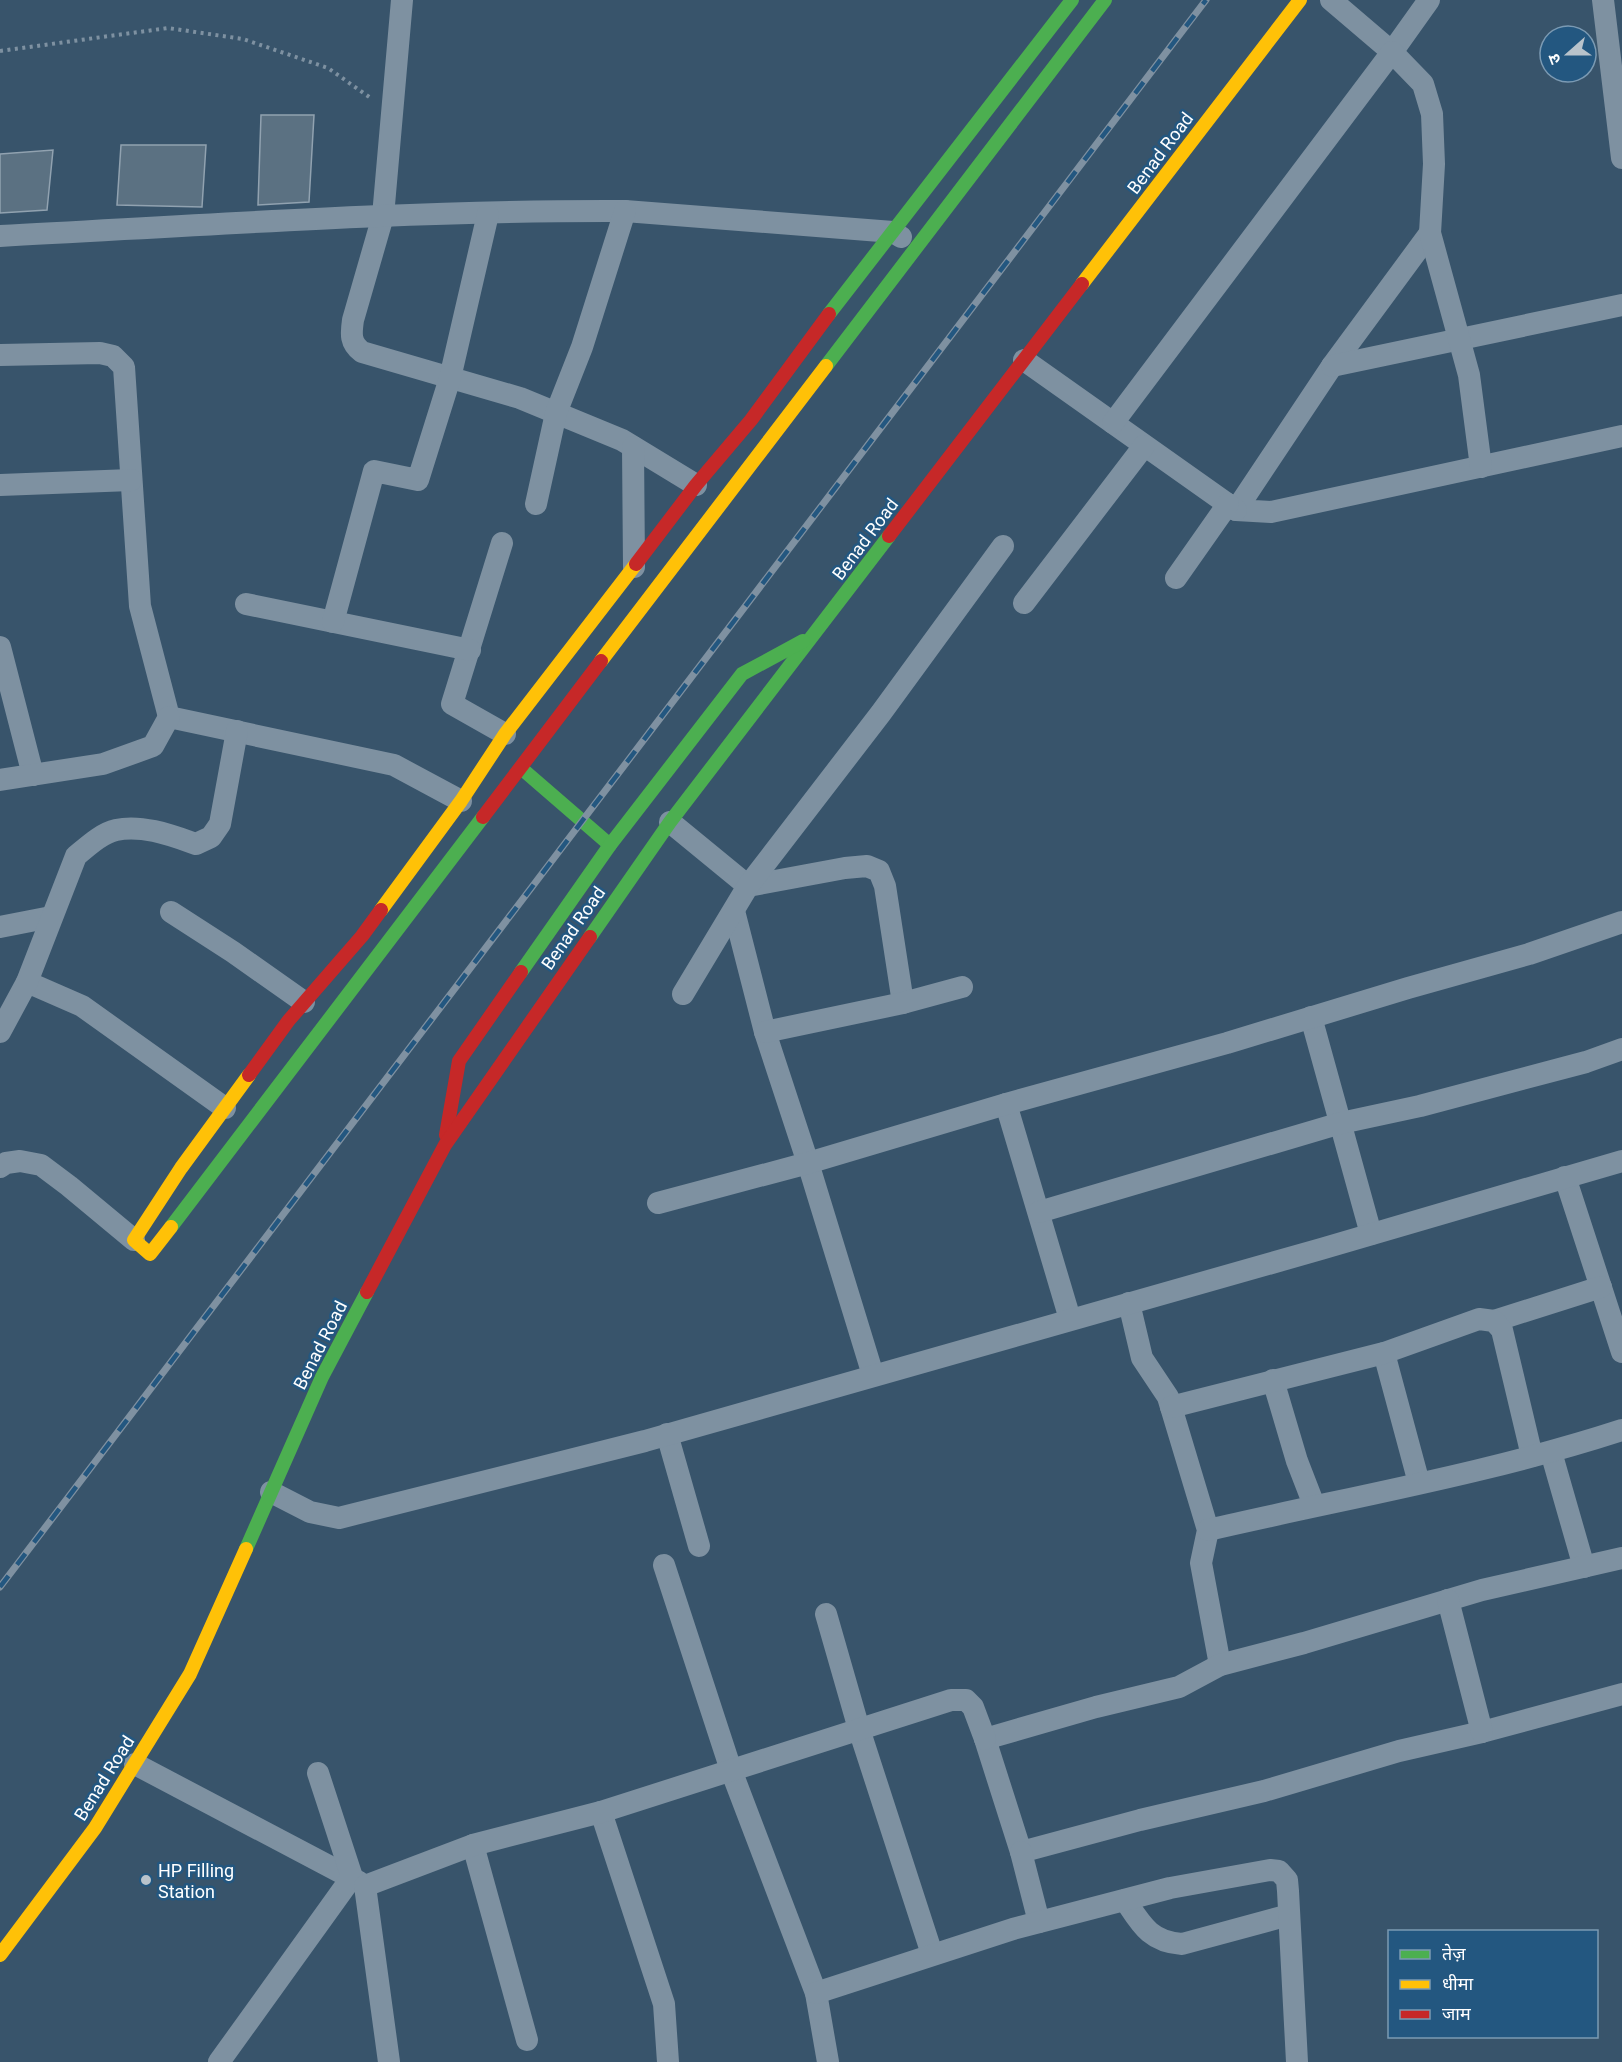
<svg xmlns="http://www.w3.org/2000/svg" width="1622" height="2062" viewBox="0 0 1622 2062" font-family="Roboto,'Noto Sans Devanagari',sans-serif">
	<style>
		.building { fill: #5b7182; stroke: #91a2b0; stroke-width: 1.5 }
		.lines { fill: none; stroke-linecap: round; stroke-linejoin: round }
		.path { stroke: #7e91a1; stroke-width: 4; stroke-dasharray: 3 4.5; stroke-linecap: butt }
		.street { stroke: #7e91a1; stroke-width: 22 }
		.fast { stroke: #4caf50; stroke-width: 14 }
		.slow { stroke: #ffc107; stroke-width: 14 }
		.jam { stroke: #c62828; stroke-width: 14 }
		.rail-casing { stroke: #7f91a1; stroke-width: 7 }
		.rail { stroke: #235780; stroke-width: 4.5; stroke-dasharray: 14; stroke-linecap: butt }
		.poi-dot { fill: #b9c3cb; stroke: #235780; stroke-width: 2 }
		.labels { text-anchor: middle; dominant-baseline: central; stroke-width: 5; stroke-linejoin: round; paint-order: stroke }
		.street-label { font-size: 18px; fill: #fff; stroke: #235780 }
		.poi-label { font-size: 18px; fill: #fff; stroke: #235780; text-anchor: start }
	</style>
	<rect width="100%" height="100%" fill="#38546b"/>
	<g class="building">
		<path d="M261,115H314L309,202L258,205Z"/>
		<path d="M121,145H206L202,207L117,205Z"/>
		<path d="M53,150L47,210L0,213V154Z"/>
	</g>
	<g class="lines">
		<path class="path" d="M0,51L168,28L243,39L328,68L372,99"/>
		<g class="street">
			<path d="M402,0L383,216L353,320C351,334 350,343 362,352L520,398L622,440L696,485"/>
			<path d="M1331,0L1392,52L1429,0"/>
			<path d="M1603,0L1622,158"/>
			<path d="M1430,233L1332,366L1236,510L1271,512L1622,436"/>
			<path d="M0,236C208,225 417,210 625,211L893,232L901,237"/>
			<path d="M0,355L100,353L113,356L124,367L140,606L169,717L394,765L461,801"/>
			<path d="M1024,360L1236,510"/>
			<path d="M1332,366L1622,305"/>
			<path d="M1113,423L1392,52L1423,84L1432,114L1434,164L1430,233L1469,375L1481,467"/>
			<path d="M633,447L634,567"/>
			<path d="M0,485L131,480"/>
			<path d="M536,504L556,413L582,347L625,211"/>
			<path d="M502,543L452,704L505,734"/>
			<path d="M1176,578L1228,504"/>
			<path d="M1024,603L1144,446"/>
			<path d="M246,604L470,650"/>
			<path d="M333,622L374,471L418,480L450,378L488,214"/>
			<path d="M0,647L33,775"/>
			<path d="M0,780L103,764L153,746L169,717"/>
			<path d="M670,822L748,886L845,868L867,866L879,871L885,886L903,1003"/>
			<path d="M734,911L765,1032L808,1163L873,1375"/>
			<path d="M171,912L233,952L304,1002"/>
			<path d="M0,927L51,917"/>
			<path d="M27,982L82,1006L225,1108"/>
			<path d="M683,994L748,886L881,713L1003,546"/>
			<path d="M1311,1017L1371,1234"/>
			<path d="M0,1032L27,982L76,856C88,846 102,833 116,830C142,824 173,836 196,844L211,837L220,824L237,731"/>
			<path d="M765,1032L903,1003L962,987"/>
			<path d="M1006,1104L1070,1319"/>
			<path d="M0,1167L6,1163L20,1161L41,1165L69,1186L134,1240"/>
			<path d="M1565,1177L1622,1352"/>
			<path d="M658,1203L808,1163L1006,1104L1227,1043L1408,988L1529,954L1622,922"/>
			<path d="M1039,1212L1341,1123L1420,1106L1586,1062L1622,1049"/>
			<path d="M1129,1303L1142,1358L1168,1397L1208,1530L1201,1563L1220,1665"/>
			<path d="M1494,1321L1601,1287"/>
			<path d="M1384,1353L1419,1483"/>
			<path d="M1273,1380L1297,1461L1314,1505"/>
			<path d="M1171,1407L1384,1353L1479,1319L1494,1321L1502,1330L1532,1456"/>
			<path d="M667,1434L699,1546"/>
			<path d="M1551,1452L1584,1567"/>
			<path d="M271,1492L310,1512L339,1518L645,1441L1321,1249L1622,1161"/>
			<path d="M1208,1530C1346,1498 1487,1474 1622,1430"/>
			<path d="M1622,1558L1482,1590L1304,1643L1220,1665L1179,1687L1096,1707L985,1739L1021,1852L1140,1820L1264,1791L1399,1751L1482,1732L1622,1694"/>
			<path d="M664,1565L731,1770L816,1993L828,2062"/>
			<path d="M1448,1600L1482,1732"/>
			<path d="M826,1614L859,1729L932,1954"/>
			<path d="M135,1764L359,1882"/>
			<path d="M601,1812L664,2004L668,2062"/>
			<path d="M473,1845L527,2040"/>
			<path d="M1021,1852L1039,1922"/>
			<path d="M1125,1900C1141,1924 1150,1942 1182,1944L1289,1915"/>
			<path d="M816,1993L1013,1929L1170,1888L1270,1870L1279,1871L1287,1880L1288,1891L1297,2062"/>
			<path d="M219,2062L352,1877L318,1773"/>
			<path d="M389,2062L365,1886L473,1845L601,1812L951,1700H966L973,1707L985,1739"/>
		</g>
		<g class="fast">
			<path d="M829,314L1072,0"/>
			<path d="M826,366L1105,0"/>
			<path d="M521,768L610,845"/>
			<path d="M590,937L670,822L889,536"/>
			<path d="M521,972L610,845L742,674L803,641"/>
			<path d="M171,1227L483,817"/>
			<path d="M246,1549L322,1377L367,1292"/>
		</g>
		<g class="slow">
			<path d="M1082,284L1300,0"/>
			<path d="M601,661L826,366"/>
			<path d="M381,910L461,801L505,734L636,564"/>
			<path d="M171,1227L150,1254L134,1240L181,1168L249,1075"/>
			<path d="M0,1955L95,1828L190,1674L246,1549"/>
		</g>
		<g class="jam">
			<path d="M889,536L1082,284"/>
			<path d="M636,564L696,485L751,420L829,314"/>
			<path d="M483,817L601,661"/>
			<path d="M249,1075L289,1020L362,936L381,910"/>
			<path d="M446,1135L459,1061L521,972"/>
			<path d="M367,1292L445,1145L590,937"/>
		</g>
		<g class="rail-casing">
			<path id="rail" d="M0,1587L1206,0"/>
		</g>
		<use href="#rail" class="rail"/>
	</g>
	<circle class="poi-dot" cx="146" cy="1880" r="6"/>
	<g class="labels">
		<g class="street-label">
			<text transform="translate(1160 153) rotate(-53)">Benad Road</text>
			<text transform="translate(865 539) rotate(-53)">Benad Road</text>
			<text transform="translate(573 928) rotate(-55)">Benad Road</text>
			<text transform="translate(320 1345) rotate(-63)">Benad Road</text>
			<text transform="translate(104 1778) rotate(-58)">Benad Road</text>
		</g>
		<g class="poi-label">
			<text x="158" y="1870">HP Filling<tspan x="158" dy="21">Station</tspan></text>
		</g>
	</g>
	<rect x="1388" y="1930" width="210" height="108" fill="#235780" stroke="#7b9ab3" stroke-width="1.5"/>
	<rect x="1400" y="1950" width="30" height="9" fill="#4caf50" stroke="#7b9ab3" stroke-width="1.5"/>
	<text x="1442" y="1960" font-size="18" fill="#ffffff">तेज़</text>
	<rect x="1400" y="1980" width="30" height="9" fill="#ffc107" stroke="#7b9ab3" stroke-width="1.5"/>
	<text x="1442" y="1990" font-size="18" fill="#ffffff">धीमा</text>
	<rect x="1400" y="2010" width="30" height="9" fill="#c62828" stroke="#7b9ab3" stroke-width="1.5"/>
	<text x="1442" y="2020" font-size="18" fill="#ffffff">जाम</text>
	<g transform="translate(1568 54) rotate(249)"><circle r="28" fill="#235780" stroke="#7b9ab3" stroke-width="1.5"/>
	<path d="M0-4.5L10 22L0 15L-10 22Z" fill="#b9c3cb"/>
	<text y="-9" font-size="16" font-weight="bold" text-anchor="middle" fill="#ffffff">उ</text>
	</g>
</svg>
